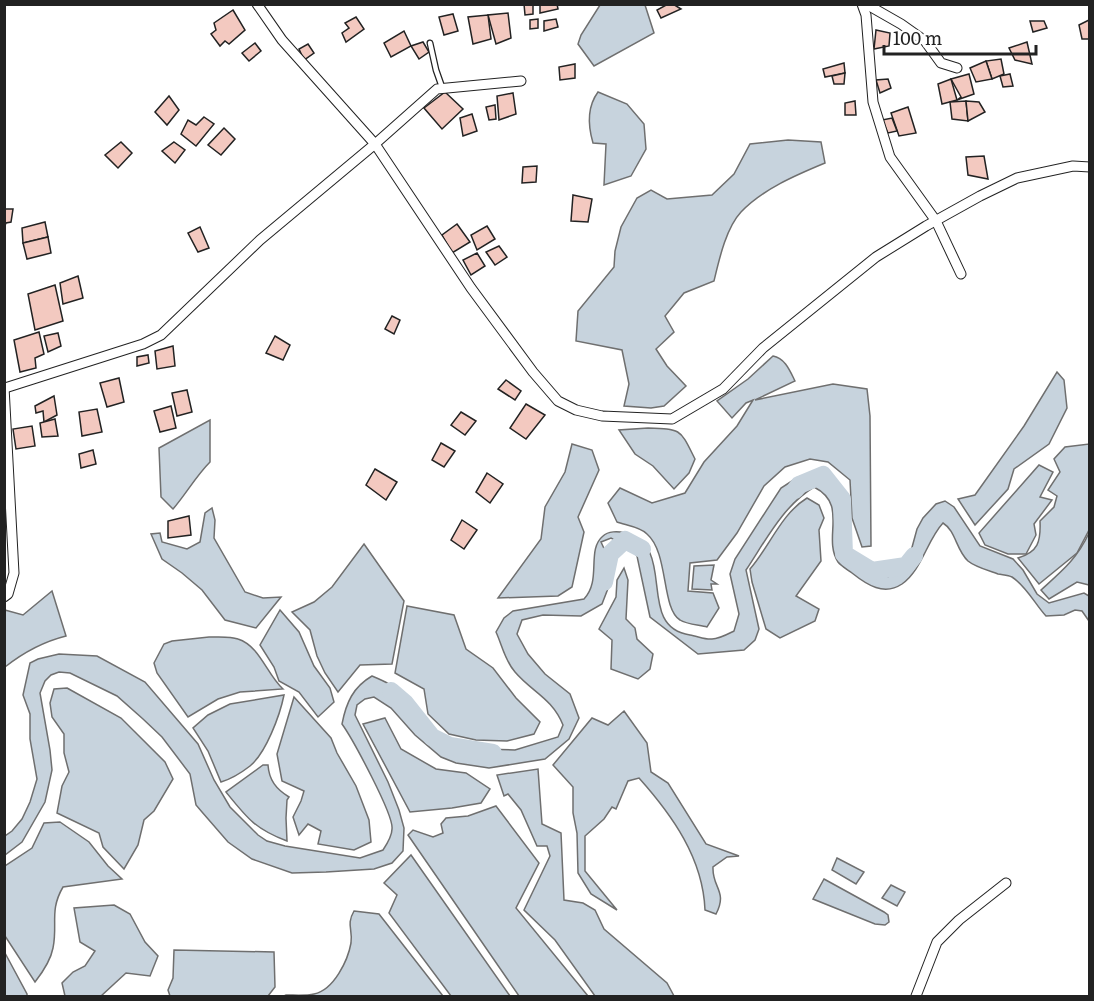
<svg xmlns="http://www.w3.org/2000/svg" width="1094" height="1001" viewBox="0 0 1094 1001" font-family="Literata,serif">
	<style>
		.water { fill: #c7d3dd; stroke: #6f6f6f; stroke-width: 1.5 }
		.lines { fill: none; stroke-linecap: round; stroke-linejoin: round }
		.river { stroke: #c7d3dd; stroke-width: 18 }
		.building { fill: #f3c9c0; stroke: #222; stroke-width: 1.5 }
		.lane-casing { stroke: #222; stroke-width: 7 }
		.street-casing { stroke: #222; stroke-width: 11 }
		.lane { stroke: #fff; stroke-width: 4.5 }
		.street { stroke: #fff; stroke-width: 9 }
	</style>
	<rect width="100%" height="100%" fill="#fff"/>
	<g class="water">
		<path d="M600,5H645L654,33L594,66L578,44L581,35Z"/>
		<path d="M598,92L627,104L644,124L646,149L631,176L604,185L606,144L593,143C588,126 587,107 598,92Z"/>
		<path d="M788,140L821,142L825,163C796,175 763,189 741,212C726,228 719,260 714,281L684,293L665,316L674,332L656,349L667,366L686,386L664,406L651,408L624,406L629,384L622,350L576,341L578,311L614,267L615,251L621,227L637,198L651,190L667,199L712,195L734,174L750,144Z"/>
		<path d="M773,356C785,358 790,371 795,381L755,400L833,384L867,389L870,416L871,546L862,547L852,518L850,480L828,462L810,459L785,467L764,486L737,533L717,560L690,563L688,591L713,593L719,608L707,627C699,625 686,624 680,620C661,608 669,553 647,534C641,527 625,525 617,522L608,503L620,488L652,503L685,493L704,462L737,426L753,400L746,403L732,418L717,401L748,379Z"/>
		<path d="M1057,372L1064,380L1067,408L1049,444L1014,469L1008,489L975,525L958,499L975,495L1024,426Z"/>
		<path d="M210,420V462C196,476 186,494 173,509L161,497L159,448Z"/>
		<path d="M648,428C682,429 680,429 695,459L689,473L674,489L653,466L635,454L619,430Z"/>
		<path d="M572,444L592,450L599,470L578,517L584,532L572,587L558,596L498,598L541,539L545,507L565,472Z"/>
		<path d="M1089,444V530L1077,553L1039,584L1018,558C1038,552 1041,542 1040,521L1054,507L1057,496L1048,490L1060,472L1054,459L1065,447Z"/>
		<path d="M1039,465L1053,472L1040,497L1052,500L1034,524L1036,535L1026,554H1008L985,545L979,533Z"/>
		<path d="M811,474C821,482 836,491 839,504C842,516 839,530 841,542C843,564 866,577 888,577L899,562L911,551L917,529L923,518L936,504L945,501L954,507L980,546L1013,559L1023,570L1037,594L1049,603L1084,593L1089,596V621L1082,611L1075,610L1064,615L1046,616C1035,604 1026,586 1012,577C1008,575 1003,575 998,574C990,571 975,567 968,561C956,550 956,531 943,523C927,540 922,570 902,584C884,596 867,585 852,573C848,570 841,566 838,562C822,537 849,505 814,487C783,506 766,540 746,570L759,629L755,640L744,650L698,654L650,617L637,556L631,548L611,538L601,542L612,566V578L602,604L581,616L543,615L522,620L517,634L528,654L545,674L570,694L579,718L569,739L545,759L489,768L456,763L441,757L415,735L391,708L374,697L365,699L357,705L355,715L388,782L399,810L404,828L403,851L392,863L374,869L326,872L292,873L252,859L228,842L202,812L196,805L190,774L162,737L143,719L117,696L70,673L59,672L51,675L45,681L40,693L50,750L52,770L45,802L22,842L5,855V836L12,831L22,819L30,802L37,779L30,739V714L23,695L30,663L38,659L59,654L97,656L145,682L198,744L214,780L230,807L258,835L267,841L285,846L360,858L383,850C387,844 392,836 392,829C394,815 352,738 342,724C346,703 353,687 372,676C384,681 395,686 404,696C408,701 408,708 410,714C416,727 429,741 441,748L515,750L558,737L563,725C552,698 532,692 515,672C505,661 502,645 496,632L504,618L513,611L584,599C602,580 586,550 603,536C608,531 618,531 625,533C679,546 634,627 690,635C697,636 706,640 712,639C719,639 728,634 734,631L739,614L730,574L735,559L781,488L798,477Z"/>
		<path d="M807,498L819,505L824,518L819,530L821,561L796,596L819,609L815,621L780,638L766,629L752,582L750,569C770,546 781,514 807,498Z"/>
		<path d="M212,508L215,520L214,538L245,592L263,598L281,597L256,628L225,620L202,590L182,573L162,559L151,534L160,533L162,542L187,549L200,542L205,513Z"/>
		<path d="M1089,533V585L1077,582L1049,599L1041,590C1062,571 1077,559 1089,533Z"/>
		<path d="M364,544L404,601L392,664L360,665L338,692L325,673L317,656L310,630L292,612L314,602L332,587Z"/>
		<path d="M714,565L711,580L717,584H711L712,590L692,589L694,566Z"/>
		<path d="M624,568L628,580L626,619L635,628L637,639L653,654L650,669L638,679L611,669L612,640L599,629L616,597L617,580Z"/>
		<path d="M52,591L66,636C42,642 24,652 5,667V610L23,615Z"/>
		<path d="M407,606L454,615L466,649L493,668L516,698L540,722L534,734L507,741L476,740L449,734L428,714L424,689L395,673Z"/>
		<path d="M280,610L299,632L314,666L330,688L334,702L318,717L299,692L279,681L274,667L260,645Z"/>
		<path d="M209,637C218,637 230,636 238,639C260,646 267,675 283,689L240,692L218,699L188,717L157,673L154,663L164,644L172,641Z"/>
		<path d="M67,688L121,718L165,762L173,779L154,811L144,820L138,845L124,869L103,847L99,833L57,813L62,786L69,772L64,753V734L52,717L50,703L54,689Z"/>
		<path d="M284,695C280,715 266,753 250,766C241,773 231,779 221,782L208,751L193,728L208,715L230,704Z"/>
		<path d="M294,697L331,738L337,753L356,786L369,820L371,842L354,850L318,844L321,831L308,824L299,835L293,817L301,801L304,791L282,781L277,754Z"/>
		<path d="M624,711L647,743L651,772L668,783L706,844L739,856L727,857L713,867C712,888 728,891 716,914L705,910C703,858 672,815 639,778L628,781L616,809L612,807L604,819L585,836V871L617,910L591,894L578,873L577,833L573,813V787L553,765L592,718L608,725Z"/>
		<path d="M385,718L401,749L436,769L466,773L490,789L481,803L452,808L410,812L363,724Z"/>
		<path d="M263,765H268C269,780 276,789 289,797L287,800L286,818L287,841C255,829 247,818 226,792Z"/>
		<path d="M538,769L542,824L561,833L564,900L583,903L595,910L604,929L667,983L674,996H595L555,940L524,910L550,856L547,846H537L521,810L508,794L504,796L497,775Z"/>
		<path d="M496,806L539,863L516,908L588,996H519L408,835L413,830L433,837L443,833L441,824L446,818L468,816Z"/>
		<path d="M60,822L89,842L108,866L122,879L63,887C49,911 58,924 53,948C51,959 42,973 35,982L5,936V866L32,848L44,823Z"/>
		<path d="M411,855L510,996H451L389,913L397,895L384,883Z"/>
		<path d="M837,858L864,872L856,884L832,870Z"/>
		<path d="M824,879L884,912L888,915L889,922L885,925L875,924L813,899Z"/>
		<path d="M891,885L905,892L897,906L882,898Z"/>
		<path d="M114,905L130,914L145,942L158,956L150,976L126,973L101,996H65L62,983L73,972L85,966L95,951L80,942L74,908Z"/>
		<path d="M354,911L379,914L443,996H284L286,995C295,995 306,996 314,994C334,990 348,960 351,943C353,929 346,925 354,911Z"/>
		<path d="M174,950L274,952L275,987L268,996H170L168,990L173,978Z"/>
		<path d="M5,953L27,994V996H5Z"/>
	</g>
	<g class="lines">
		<g class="river">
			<path d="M795,490L799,485L823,475L842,499L844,554L872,571L906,566L914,556"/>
			<path d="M604,582L610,554L625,540L642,549"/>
			<path d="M391,691L405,703L432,737L450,746L493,753"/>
		</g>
	</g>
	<g class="building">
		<path d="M524,4H533V14L525,15Z"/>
		<path d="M540,4H557L558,9L540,13Z"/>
		<path d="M668,4H673L681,9L661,18L657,10Z"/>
		<path d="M233,10L245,30L229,44L225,41L220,46L211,34L216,30L214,23Z"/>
		<path d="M508,13L511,38L496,44L488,15Z"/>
		<path d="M453,14L458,31L444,35L439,17Z"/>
		<path d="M488,15L491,39L473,44L468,17Z"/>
		<path d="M356,17L364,29L346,42L342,33L349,28L345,23Z"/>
		<path d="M538,19V28L530,29V20Z"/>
		<path d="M556,19L558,27L544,31V21Z"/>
		<path d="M1089,20L1090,39H1082L1079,25Z"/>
		<path d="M1030,21H1044L1047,28L1033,32Z"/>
		<path d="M876,30L890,33L889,46L874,49Z"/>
		<path d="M404,31L411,46L391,57L384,43Z"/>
		<path d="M423,42L429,52L419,59L411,46Z"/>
		<path d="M1027,42L1032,64L1015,60L1009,48Z"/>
		<path d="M255,43L261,51L249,61L242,53Z"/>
		<path d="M308,44L314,53L304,60L299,49Z"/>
		<path d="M1001,59L1004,74L992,79L986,61Z"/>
		<path d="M986,61L992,79L976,82L970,68Z"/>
		<path d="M844,63L845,73L825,77L823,69Z"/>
		<path d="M575,64V78L560,80L559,67Z"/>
		<path d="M845,73L844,84H834L832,76Z"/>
		<path d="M969,74L974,94L957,100L961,97L951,79Z"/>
		<path d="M1010,74L1013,86L1003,87L1000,76Z"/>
		<path d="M888,79L891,88L880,93L876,80Z"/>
		<path d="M951,79L957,100L942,104L938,84Z"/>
		<path d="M445,92L463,109L442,129L424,108Z"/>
		<path d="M513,93L516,114L499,120L497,96Z"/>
		<path d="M169,96L179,110L167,125L155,112Z"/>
		<path d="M855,101L856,115H845V103Z"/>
		<path d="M966,101L968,121L952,119L950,102Z"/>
		<path d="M966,101L979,102L985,112L968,121Z"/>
		<path d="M495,105L496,119L489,120L486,107Z"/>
		<path d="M908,107L916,133L899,136L891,113Z"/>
		<path d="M472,114L477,131L463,136L460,118Z"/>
		<path d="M204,117L214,124L196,146L181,134L188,120L196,125Z"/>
		<path d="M892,118L897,131L888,133L882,120Z"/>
		<path d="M224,128L235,139L221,155L208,145Z"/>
		<path d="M121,142L132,153L118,168L105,155Z"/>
		<path d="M174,142L185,150L175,163L162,151Z"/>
		<path d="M984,156L988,179L968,175L966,157Z"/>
		<path d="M537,166L536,182L522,183L523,167Z"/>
		<path d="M573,195L592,199L588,222L571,221Z"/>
		<path d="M4,209H13L11,222L6,223L4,228Z"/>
		<path d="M45,222L48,237L23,243L22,228Z"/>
		<path d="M457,224L470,242L452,253L442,235Z"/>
		<path d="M487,226L495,239L477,250L471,235Z"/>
		<path d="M200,227L209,248L198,252L188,233Z"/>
		<path d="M48,237L51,253L27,259L23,243Z"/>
		<path d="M499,246L507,257L495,265L486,252Z"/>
		<path d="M477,253L485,266L471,275L463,260Z"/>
		<path d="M78,276L83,298L63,304L60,283Z"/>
		<path d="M55,285L63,321L35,330L28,294Z"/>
		<path d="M392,316L400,320L394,334L385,329Z"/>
		<path d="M39,332L44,354L35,358L36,368L20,372L14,340Z"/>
		<path d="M58,333L61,346L48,352L44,336Z"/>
		<path d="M275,336L290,345L283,360L266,353Z"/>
		<path d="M173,346L175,366L157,369L155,351Z"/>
		<path d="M148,355L149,363L137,366V357Z"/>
		<path d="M119,378L124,402L107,407L100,383Z"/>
		<path d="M506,380L521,391L515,400L498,389Z"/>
		<path d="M187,390L192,412L177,416L172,393Z"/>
		<path d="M54,396L57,415L44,422L43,411L36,413L35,406Z"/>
		<path d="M526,404L545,415L526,439L510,428Z"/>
		<path d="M171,406L176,428L160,432L154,411Z"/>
		<path d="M97,409L102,432L82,436L79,412Z"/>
		<path d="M461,412L476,421L465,435L451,425Z"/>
		<path d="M55,419L58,436L42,437L40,423Z"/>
		<path d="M32,426L35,446L16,449L13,429Z"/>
		<path d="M441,443L455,451L444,467L432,460Z"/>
		<path d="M93,450L96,464L81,468L79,454Z"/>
		<path d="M375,469L397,482L386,500L366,485Z"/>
		<path d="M487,473L503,484L490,503L476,492Z"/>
		<path d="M189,516L191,535L168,538V521Z"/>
		<path d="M462,520L477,530L464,549L451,540Z"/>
	</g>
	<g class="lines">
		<g class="lane-casing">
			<path id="lane" d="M430,43L436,70L442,87"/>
		</g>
		<g class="street-casing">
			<g id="street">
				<path d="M257,4L282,40L375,144L471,288L533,372L558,401L576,410L602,416L672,419L723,389L763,348L876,257L926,226L980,196L1017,178L1073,166L1090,167"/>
				<path d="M862,4L866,15L873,102L890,157L936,221L961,274"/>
				<path d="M866,4L901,24L925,41L941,63L957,68"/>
				<path d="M4,387L14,573L8,594L4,597"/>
				<path d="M5,388L143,344L161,335L260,240L375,144L437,89L521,81"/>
				<path d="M916,996L937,942L959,920L1006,883"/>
			</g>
		</g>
		<use href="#lane" class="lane"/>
		<use href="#street" class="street"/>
	</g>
	<rect width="1094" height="1001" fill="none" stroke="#222222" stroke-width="12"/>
	<path d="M884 45v9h152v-9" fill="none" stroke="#222222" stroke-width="3"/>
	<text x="893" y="45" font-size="18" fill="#222222" stroke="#ffffff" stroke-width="4.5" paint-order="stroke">100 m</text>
</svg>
